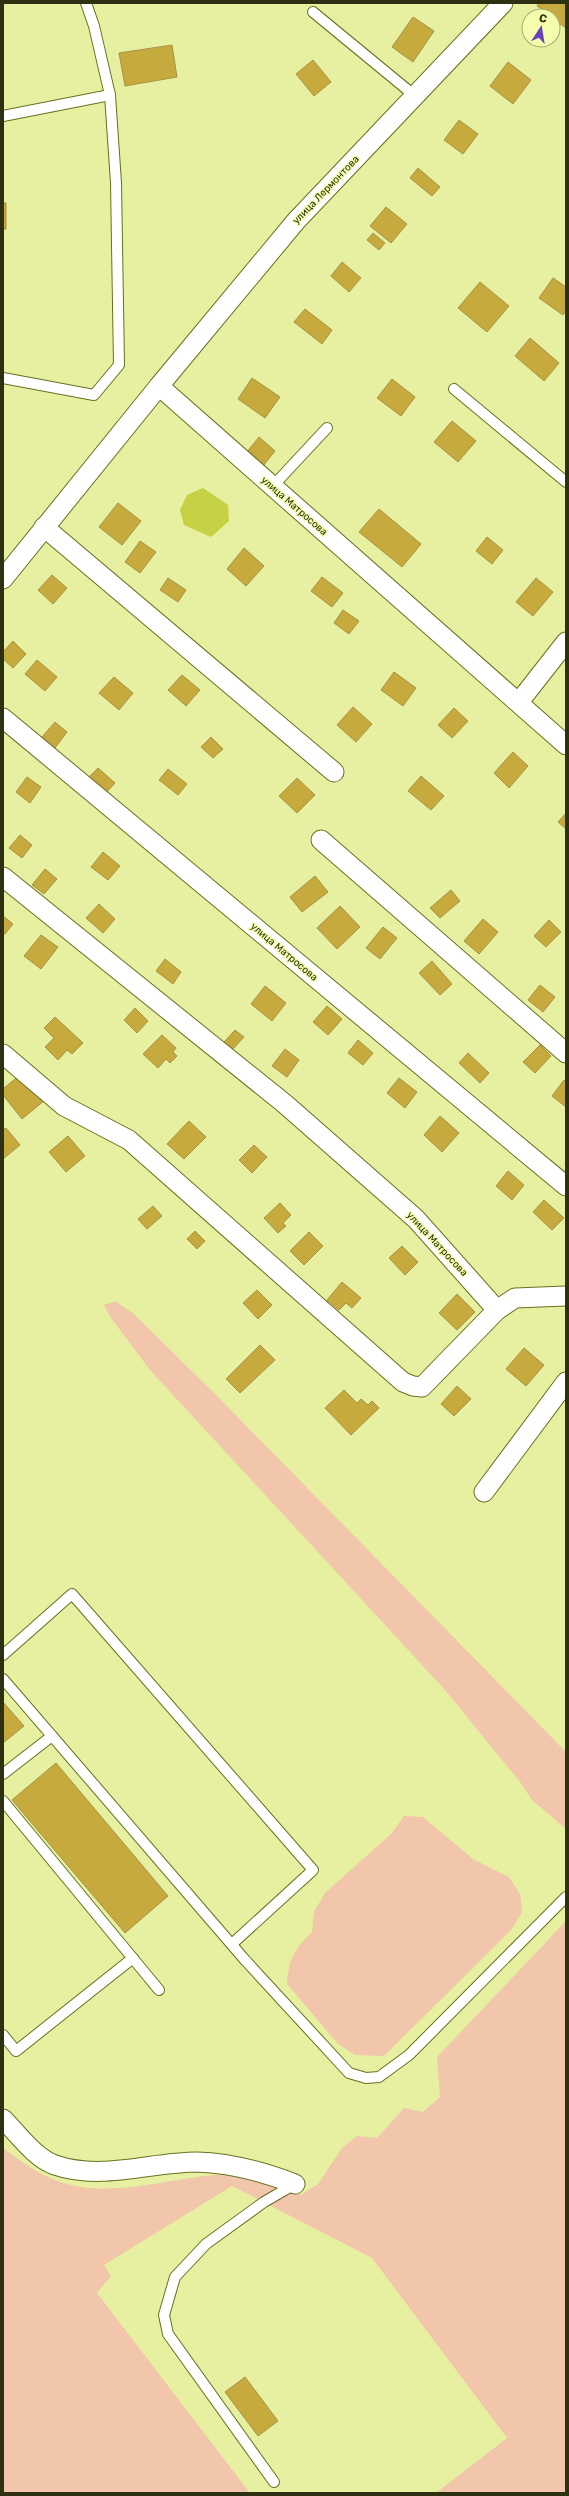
<svg xmlns="http://www.w3.org/2000/svg" width="569" height="2496" viewBox="0 0 569 2496" font-family="Rubik,sans-serif">
	<style>
		.green { fill: #f1c6ab }
		.water { fill: #c6d143 }
		.building { fill: #c7aa3d; stroke: #a89244 }
		.lines { fill: none; stroke-linecap: round; stroke-linejoin: round }
		.service-casing { stroke: #696f1f; stroke-width: 12 }
		.minor-casing { stroke: #696f1f; stroke-width: 21 }
		.service { stroke: #fff; stroke-width: 10 }
		.minor { stroke: #fff; stroke-width: 19 }
		.labels { text-anchor: middle; dominant-baseline: central; stroke-width: 3; stroke-linejoin: round; paint-order: stroke }
		.street-label { font-size: 10px; fill: #2e3111; stroke: #f3fdad }
	</style>
	<rect width="100%" height="100%" fill="#e6f0a0"/>
	<g class="green">
		<path d="M115,1301L134,1314L220,1399L566,1752V1829L532,1800L520,1782L445,1690L150,1370L111,1318L104,1305Z"/>
		<path d="M404,1816L423,1817L473,1859L509,1877L520,1894L522,1912L512,1929L384,2056L355,2055L338,2044L287,1984C289,1958 294,1950 312,1932L314,1912L325,1893L392,1833Z"/>
		<path d="M566,1921V2493H436L507,2438L372,2258L232,2186L104,2265L111,2276L97,2293L250,2493H3V2147C9,2154 20,2160 27,2165C93,2211 159,2176 231,2174C255,2174 279,2187 301,2195L318,2184L342,2148L357,2136L377,2138L404,2108L423,2112L440,2097L437,2057Z"/>
	</g>
	<path class="water" d="M203,488L228,505L229,521L211,537L184,525L180,510L187,495Z"/>
	<g class="building">
		<path d="M539,3H566V28L553,19V16L537,6Z"/>
		<path d="M413,17L434,31L413,62L392,47Z"/>
		<path d="M172,45L177,77L125,86L119,53Z"/>
		<path d="M313,60L331,82L314,96L296,74Z"/>
		<path d="M508,62L531,80L513,104L490,86Z"/>
		<path d="M459,120L478,134L463,154L444,140Z"/>
		<path d="M418,168L440,187L432,196L410,178Z"/>
		<rect x="3" y="203" width="3" height="26"/>
		<path d="M386,207L407,224L391,243L370,226Z"/>
		<path d="M373,233L385,243L379,250L367,240Z"/>
		<path d="M342,262L361,278L349,292L331,276Z"/>
		<path d="M553,278L566,287V310L563,315L539,298Z"/>
		<path d="M480,282L509,306L487,332L458,308Z"/>
		<path d="M305,309L332,330L322,344L294,322Z"/>
		<path d="M530,338L559,363L544,381L515,356Z"/>
		<path d="M252,378L280,397L265,418L238,399Z"/>
		<path d="M392,379L415,397L401,416L377,398Z"/>
		<path d="M452,421L476,441L458,462L434,442Z"/>
		<path d="M259,437L275,451L263,466L246,453Z"/>
		<path d="M118,503L141,521L122,545L99,527Z"/>
		<path d="M379,509L421,544L402,567L359,532Z"/>
		<path d="M487,537L503,550L492,564L476,551Z"/>
		<path d="M140,541L156,552L140,573L125,562Z"/>
		<path d="M244,548L264,566L246,586L227,569Z"/>
		<path d="M52,575L67,588L53,604L38,590Z"/>
		<path d="M322,577L343,593L332,607L311,591Z"/>
		<path d="M168,578L186,590L178,602L160,590Z"/>
		<path d="M536,578L553,592L533,616L516,602Z"/>
		<path d="M343,610L359,621L349,634L334,623Z"/>
		<path d="M13,641L26,654L13,668L3,659V652Z"/>
		<path d="M37,660L57,677L45,691L25,674Z"/>
		<path d="M394,672L416,688L403,706L381,690Z"/>
		<path d="M182,675L200,690L186,706L168,690Z"/>
		<path d="M114,677L133,693L119,710L99,693Z"/>
		<path d="M353,707L372,724L356,742L337,725Z"/>
		<path d="M454,708L468,721L452,738L438,725Z"/>
		<path d="M55,722L67,732L55,748L42,737Z"/>
		<path d="M211,737L223,749L213,758L201,747Z"/>
		<path d="M513,752L528,766L509,788L494,773Z"/>
		<path d="M98,768L115,783L105,794L88,778Z"/>
		<path d="M168,769L187,784L178,795L159,780Z"/>
		<path d="M421,776L444,796L431,810L408,791Z"/>
		<path d="M27,777L41,787L30,803L16,792Z"/>
		<path d="M297,778L315,795L297,813L279,796Z"/>
		<path d="M566,813V829L558,822Z"/>
		<path d="M20,835L32,845L22,858L9,848Z"/>
		<path d="M103,852L120,866L108,880L91,867Z"/>
		<path d="M45,869L57,879L44,894L32,885Z"/>
		<path d="M315,876L328,892L302,912L290,897Z"/>
		<path d="M451,890L460,901L440,918L430,908Z"/>
		<path d="M99,904L115,919L103,933L86,918Z"/>
		<path d="M340,906L360,927L337,949L317,928Z"/>
		<path d="M3,916L13,924L5,934L3,933Z"/>
		<path d="M483,919L498,932L479,954L464,941Z"/>
		<path d="M549,920L561,932L546,947L534,936Z"/>
		<path d="M383,927L397,938L380,959L366,948Z"/>
		<path d="M41,935L58,947L41,969L24,956Z"/>
		<path d="M165,959L181,972L173,984L156,971Z"/>
		<path d="M432,961L452,984L440,995L419,973Z"/>
		<path d="M540,985L555,997L543,1012L528,1000Z"/>
		<path d="M265,986L286,1003L272,1021L251,1004Z"/>
		<path d="M327,1006L342,1019L328,1035L313,1022Z"/>
		<path d="M135,1008L148,1021L137,1033L124,1020Z"/>
		<path d="M55,1017L83,1043L72,1054L67,1050L58,1060L45,1047L54,1038L44,1028Z"/>
		<path d="M235,1030L244,1037L232,1050L224,1042Z"/>
		<path d="M162,1035L176,1048L173,1052L177,1056L170,1063L166,1059L158,1068L143,1054Z"/>
		<path d="M358,1040L373,1053L363,1065L348,1053Z"/>
		<path d="M540,1045L551,1056L535,1073L523,1062Z"/>
		<path d="M285,1049L299,1060L287,1077L272,1066Z"/>
		<path d="M468,1053L489,1073L480,1083L459,1063Z"/>
		<path d="M22,1073L45,1100L22,1119L3,1095V1089Z"/>
		<path d="M399,1078L417,1092L405,1108L387,1093Z"/>
		<path d="M564,1080L566,1081V1107L552,1096Z"/>
		<path d="M440,1116L459,1133L442,1152L424,1135Z"/>
		<path d="M189,1121L206,1137L184,1159L167,1144Z"/>
		<path d="M6,1128L20,1145L3,1159V1130Z"/>
		<path d="M68,1136L85,1156L66,1172L49,1152Z"/>
		<path d="M254,1145L267,1157L252,1173L239,1160Z"/>
		<path d="M508,1171L524,1185L512,1200L496,1186Z"/>
		<path d="M544,1200L564,1218L552,1230L533,1212Z"/>
		<path d="M280,1203L291,1215L283,1223L286,1226L278,1233L264,1218Z"/>
		<path d="M153,1206L162,1216L147,1229L138,1219Z"/>
		<path d="M195,1231L205,1241L197,1249L187,1239Z"/>
		<path d="M309,1232L323,1246L304,1265L290,1251Z"/>
		<path d="M402,1246L418,1262L405,1275L389,1258Z"/>
		<path d="M342,1282L361,1298L352,1308L346,1303L339,1310L327,1300Z"/>
		<path d="M257,1290L272,1305L258,1319L243,1303Z"/>
		<path d="M457,1294L475,1312L457,1330L439,1313Z"/>
		<path d="M260,1345L275,1360L240,1393L226,1379Z"/>
		<path d="M524,1348L544,1365L526,1386L506,1369Z"/>
		<path d="M457,1386L471,1399L454,1416L441,1404Z"/>
		<path d="M344,1390L357,1403L361,1399L368,1405L372,1401L379,1408L351,1435L325,1408Z"/>
		<path d="M3,1702L24,1726L3,1743Z"/>
		<path d="M56,1763L168,1896L125,1933L12,1800Z"/>
		<path d="M245,2377L278,2421L258,2436L225,2392Z"/>
	</g>
	<g class="lines">
		<g class="service-casing">
			<g id="service">
				<path d="M313,12L415,96"/>
				<path d="M3,116L110,95"/>
				<path d="M3,378L94,395L119,365L116,183L110,95L94,26L86,3"/>
				<path d="M454,389L566,482"/>
				<path d="M272,487L327,428"/>
				<path d="M3,1655L72,1594L313,1870L232,1944"/>
				<path d="M3,1679L245,1960L349,2073L366,2078L379,2077L409,2055L566,1897"/>
				<path d="M3,1774L52,1736"/>
				<path d="M3,1801L159,1990"/>
				<path d="M3,2035L16,2051L133,1958"/>
				<path d="M274,2482L168,2334L164,2315L175,2277L206,2244L264,2202L295,2184"/>
			</g>
		</g>
		<g class="minor-casing">
			<g id="minor">
				<path d="M159,386L296,221L503,3"/>
				<path d="M44,527L334,772"/>
				<path d="M3,579L159,386L566,745"/>
				<path d="M519,702L566,642"/>
				<path d="M3,718L566,1186"/>
				<path d="M321,840L566,1053"/>
				<path d="M3,877L285,1104L416,1219L497,1310L515,1298L566,1296"/>
				<path d="M3,1054L64,1106L129,1140L403,1382L413,1386L422,1387L497,1310"/>
				<path d="M484,1492L566,1382"/>
				<path d="M3,2119C18,2134 35,2158 55,2165C101,2181 151,2162 197,2162C231,2163 264,2172 295,2184"/>
			</g>
		</g>
		<use href="#service" class="service"/>
		<use href="#minor" class="minor"/>
	</g>
	<g class="labels">
		<g class="street-label">
			<text transform="translate(326 190) rotate(-46)">улица Лермонтова</text>
			<text transform="translate(294 506) rotate(41)">улица Матросова</text>
			<text transform="translate(284 952) rotate(40)">улица Матросова</text>
			<text transform="translate(437 1244) rotate(47)">улица Матросова</text>
		</g>
	</g>
	<rect width="569" height="2496" fill="none" stroke="#2e3111" stroke-width="8"/>
	<g transform="translate(541 28) rotate(12)"><circle r="19" fill="#f3fdad" stroke="#a4ab6f"/>
	<path d="M0-3L7 15L0 10L-7 15Z" fill="#6941b9"/>
	<text y="-6" font-size="11" font-weight="bold" text-anchor="middle" fill="#2e3111">С</text>
	</g>
</svg>
